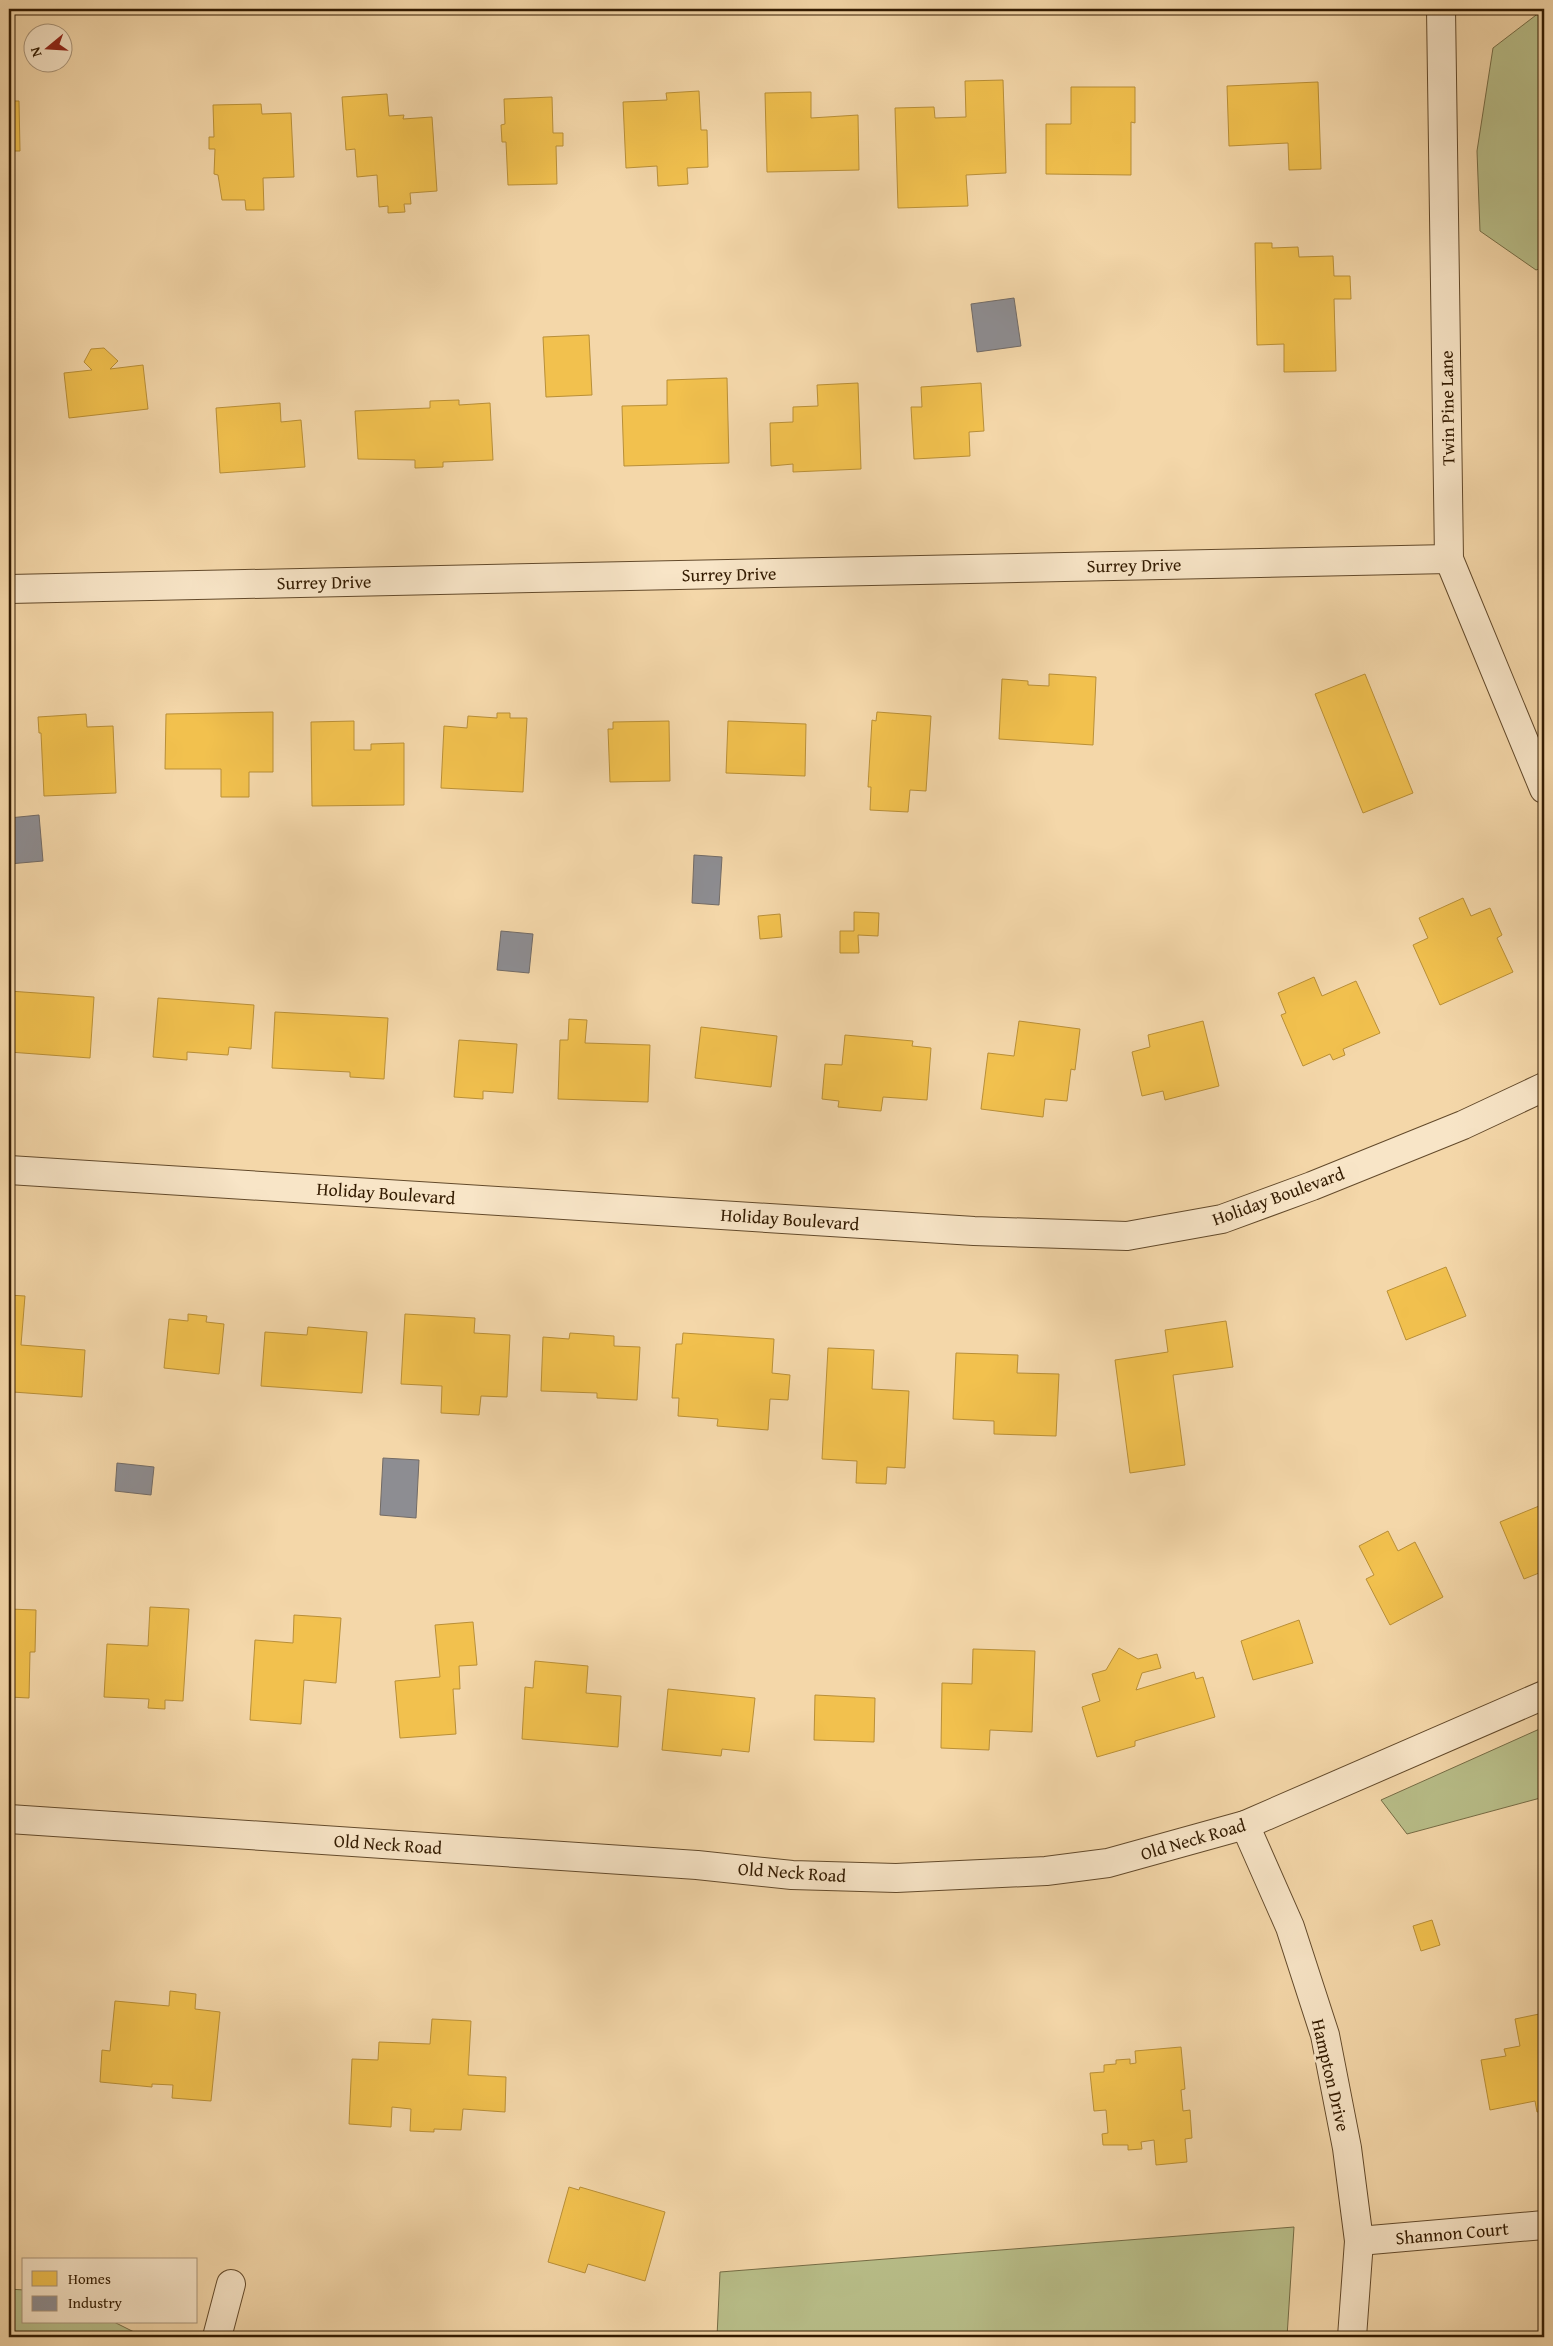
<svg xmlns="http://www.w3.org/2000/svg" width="1553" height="2346" viewBox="0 0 1553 2346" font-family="'Gentium Book Plus',serif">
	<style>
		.green { fill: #b9bf8a; stroke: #766d46 }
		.homes { fill: #f2c14e; stroke: #b98f37 }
		.industry { fill: #8d8d92; stroke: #726b66 }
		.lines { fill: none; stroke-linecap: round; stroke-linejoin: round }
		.minor-casing { stroke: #634a2b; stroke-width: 30 }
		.minor { stroke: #f8e5c7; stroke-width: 28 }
		.labels { text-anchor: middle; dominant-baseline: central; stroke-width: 5; stroke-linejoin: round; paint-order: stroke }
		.street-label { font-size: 18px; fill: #331b01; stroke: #f8e5c7 }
	</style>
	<rect width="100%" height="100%" fill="#f4d7a9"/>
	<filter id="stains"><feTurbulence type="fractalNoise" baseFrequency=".004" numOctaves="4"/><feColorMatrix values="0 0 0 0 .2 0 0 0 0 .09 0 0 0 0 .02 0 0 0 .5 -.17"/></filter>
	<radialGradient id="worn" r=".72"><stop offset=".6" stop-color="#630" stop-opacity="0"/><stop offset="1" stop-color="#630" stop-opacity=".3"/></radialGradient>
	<g class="green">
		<path d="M1544,9V267L1536,270L1480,231L1477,151L1493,48Z"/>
		<path d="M1544,1727V1797L1407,1834L1381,1800Z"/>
		<path d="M1294,2227L1287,2337H717L720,2272Z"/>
		<path d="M9,2289L24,2290V2322H114L136,2333L137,2337H9Z"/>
	</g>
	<g class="homes">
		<path d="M1003,80L1006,173L966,175L968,206L898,208L895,108L934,107L935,118L966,117L965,81Z"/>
		<path d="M1318,82L1321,169L1289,170L1288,143L1229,146L1227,86Z"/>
		<path d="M1071,87H1135V123L1131,122V175L1046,174V124H1071Z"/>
		<path d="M699,91L701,130H707L708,167L687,168L688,184L658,186L657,166L626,168L623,102L667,100L666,93Z"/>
		<path d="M811,92V118L858,115L859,170L767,172L765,93Z"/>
		<path d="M387,94L389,116L404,115L403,119L432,117L437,191L410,193L411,204H404L405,212L388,213V206L379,207L377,175L357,177L355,149L346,150L342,97Z"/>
		<path d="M552,97L553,133H563V146H556L557,184L508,185L506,142H502L501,125L505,124L504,99Z"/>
		<path d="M9,101H19L20,151H9Z"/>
		<path d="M261,104L262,114L291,113L294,177L263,178L264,210H246L245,200H222L218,175L214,174L215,149H209V137H214L213,105Z"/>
		<path d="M1255,243H1272V248L1298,247L1299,257L1333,256L1334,276H1350L1351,299H1334L1336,371L1284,372V344L1257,345Z"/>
		<path d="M589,335L592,395L546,397L543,337Z"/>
		<path d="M104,348L118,361L110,369L143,365L148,409L69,418L64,373L92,370L84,362L91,349Z"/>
		<path d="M727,378L729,463L624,466L622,406L667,405V380Z"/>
		<path d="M858,383L861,469L793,472V464L771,466L770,423L793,422V407L818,406L817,385Z"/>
		<path d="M981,383L984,431L969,432L970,456L914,459L911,407H922L921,387Z"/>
		<path d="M459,400V405L490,403L493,460L443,462V467L415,468V460L358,459L355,411L430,408V401Z"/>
		<path d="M280,403L281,422L301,420L305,467L220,473L216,408Z"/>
		<path d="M1049,674L1096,677L1093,745L999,739L1002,679L1028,681V685L1049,686Z"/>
		<path d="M1365,674L1413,793L1363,813L1315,694Z"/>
		<path d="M273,712V772H249V797H221V769H165L166,714Z"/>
		<path d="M877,712L931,716L926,791L910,790L908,812L870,810L871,787H868L872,720L876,721Z"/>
		<path d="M497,713H510V718H527L523,792L441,788L444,726L467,728L468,716L497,718Z"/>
		<path d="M86,714L87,727L113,726L116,793L44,796L41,733H39L38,717Z"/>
		<path d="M354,721V750H371V744L404,743V805L312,806L311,722Z"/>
		<path d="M669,721L670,781L610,782L608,729H613V722Z"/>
		<path d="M728,721L806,724L805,776L726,773Z"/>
		<path d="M1463,898L1471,916L1490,908L1502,935L1497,938L1513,972L1440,1005L1413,945L1428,938L1419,918Z"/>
		<path d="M854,912L879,913L878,936L858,935L859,953H840V931H854Z"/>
		<path d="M780,914L782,937L760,939L758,916Z"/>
		<path d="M1314,977L1322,996L1356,981L1380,1033L1343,1049L1345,1055L1333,1060L1330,1054L1303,1066L1281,1015L1286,1013L1278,993Z"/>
		<path d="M9,991L94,997L90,1058L9,1052Z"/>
		<path d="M158,998L254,1005L251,1049L229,1047L228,1055L187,1052V1060L153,1057Z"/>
		<path d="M275,1012L388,1018L384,1079L350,1077V1072L272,1068Z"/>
		<path d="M569,1019L587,1020L585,1043L650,1045L648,1102L558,1099L560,1040H568Z"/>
		<path d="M1019,1021L1080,1029L1075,1070L1071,1069L1067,1101L1045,1099L1043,1117L981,1109L988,1053L1014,1056Z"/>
		<path d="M1203,1021L1219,1086L1165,1100L1163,1091L1142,1096L1132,1052L1150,1047L1148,1035Z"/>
		<path d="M701,1027L777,1036L771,1087L695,1078Z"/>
		<path d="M845,1035L913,1041L912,1046L931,1048L927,1100L883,1097L881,1111L838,1107L839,1101L822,1099L825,1064L842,1065Z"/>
		<path d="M459,1040L517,1044L513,1093L483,1091V1099L454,1097Z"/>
		<path d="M1446,1267L1466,1316L1406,1340L1387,1291Z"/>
		<path d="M9,1295L25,1296L21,1345L85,1350L82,1397L13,1392L14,1377H9Z"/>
		<path d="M188,1314L207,1316L206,1322L224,1324L219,1374L164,1368L169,1319L188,1321Z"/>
		<path d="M405,1314L475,1318L474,1333L510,1335L507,1397L481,1396L479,1415L441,1413L442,1386L401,1384Z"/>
		<path d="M1226,1321L1233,1367L1173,1375L1185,1465L1130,1473L1115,1360L1168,1352L1165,1330Z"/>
		<path d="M308,1327L367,1332L362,1393L261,1386L265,1332L307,1335Z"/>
		<path d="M570,1333L614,1336V1346L640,1347L637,1400L597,1398V1393L541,1391L543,1337L569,1339Z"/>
		<path d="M683,1333L774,1339L772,1373L790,1375L788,1400L770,1399L768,1430L717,1426L718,1419L678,1416L679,1398H672L676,1344H682Z"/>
		<path d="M828,1348L874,1350L872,1389L909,1391L905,1468L887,1467L886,1484L856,1483L857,1461L822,1459Z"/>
		<path d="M956,1353L1018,1355L1017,1373L1059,1374L1056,1436L994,1434V1421L953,1419Z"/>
		<path d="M1544,1504V1571L1524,1579L1500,1522Z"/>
		<path d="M1388,1531L1398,1551L1415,1542L1443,1597L1390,1625L1366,1579L1374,1575L1359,1546Z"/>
		<path d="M150,1607L189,1609L183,1701L165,1700V1709L148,1708L149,1699L104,1697L107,1644L148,1646Z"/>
		<path d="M9,1609L36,1610L35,1652H30L29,1698L9,1697Z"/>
		<path d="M294,1615L341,1618L336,1683L304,1680L301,1724L250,1720L255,1640L293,1643Z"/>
		<path d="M1299,1620L1313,1663L1253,1680L1241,1641Z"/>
		<path d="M473,1622L477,1665L459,1666L460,1689H453L456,1734L400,1738L395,1681L440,1677L435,1625Z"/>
		<path d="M1119,1648L1138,1659L1157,1654L1161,1668L1142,1673L1136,1690L1194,1672L1196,1679L1203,1677L1215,1717L1135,1741V1746L1097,1757L1082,1707L1100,1701L1092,1674L1106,1670Z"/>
		<path d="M973,1649L1035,1651L1032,1732L990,1730L989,1750L941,1748L942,1683L972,1684Z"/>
		<path d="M535,1661L588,1666L586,1693L621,1696L618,1747L522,1739L525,1687L533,1688Z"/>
		<path d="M668,1689L755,1698L749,1752L722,1749L721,1756L662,1750Z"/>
		<path d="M815,1695L875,1698L874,1742L814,1740Z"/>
		<path d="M1432,1920L1440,1945L1421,1951L1413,1926Z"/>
		<path d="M170,1991L196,1994L195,2009L220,2012L211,2101L172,2098L173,2085L152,2084V2087L100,2082L102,2050L110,2051L115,2001L169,2006Z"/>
		<path d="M1544,2013V2111L1537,2112L1535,2101L1490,2110L1481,2060L1506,2056L1504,2049L1520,2046L1515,2019Z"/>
		<path d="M432,2019L471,2021L468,2075L506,2077L505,2112L463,2109L461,2130L434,2129V2132L410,2131L411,2109L392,2107L391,2127L349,2124L352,2059L378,2060L379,2042L430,2044Z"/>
		<path d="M1181,2047L1185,2089L1181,2090L1183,2111L1190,2110L1192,2138L1185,2139L1187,2162L1156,2165L1154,2140L1141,2142L1142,2149L1128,2150V2145H1103L1102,2134L1108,2133L1106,2110L1094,2111L1090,2073L1104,2072V2065L1116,2064V2060L1130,2059V2064L1136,2063L1135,2051Z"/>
		<path d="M569,2187L579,2190L580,2187L665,2212L645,2281L588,2264L585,2273L548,2262Z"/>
	</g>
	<g class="industry">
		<path d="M1014,298L1021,346L977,352L971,304Z"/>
		<path d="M39,815L43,861L9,864V818Z"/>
		<path d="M694,855L722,857L719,905L692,903Z"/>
		<path d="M501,931L533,934L529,973L497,970Z"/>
		<path d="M383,1458L419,1460L416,1518L380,1515Z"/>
		<path d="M117,1463L154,1467L151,1495L115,1491Z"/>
	</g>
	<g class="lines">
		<g class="minor-casing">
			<g id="minor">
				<path d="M1441,9L1449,559L1544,789"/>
				<path d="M9,589L1449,559"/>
				<path d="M9,1170L974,1231L1127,1236L1222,1219L1312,1186L1463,1125L1544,1087"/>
				<path d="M9,1819L697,1865L792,1875L896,1878L1046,1871L1108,1863L1245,1825L1544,1695"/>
				<path d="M1245,1825L1290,1927L1325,2035L1347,2148L1359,2241L1352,2337"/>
				<path d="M1359,2241L1544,2225"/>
				<path d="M217,2337L231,2284"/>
			</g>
		</g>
		<use href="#minor" class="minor"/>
	</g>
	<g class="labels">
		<g class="street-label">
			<text transform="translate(1447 408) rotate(-91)">Twin Pine Lane</text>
			<text transform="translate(1134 565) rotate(-1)">Surrey Drive</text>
			<text transform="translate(729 574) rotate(-1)">Surrey Drive</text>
			<text transform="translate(324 582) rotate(-1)">Surrey Drive</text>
			<text transform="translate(386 1193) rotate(4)">Holiday Boulevard</text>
			<text transform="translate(1278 1196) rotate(-20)">Holiday Boulevard</text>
			<text transform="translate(790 1219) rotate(4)">Holiday Boulevard</text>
			<text transform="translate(1193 1839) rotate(-16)">Old Neck Road</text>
			<text transform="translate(388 1844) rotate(4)">Old Neck Road</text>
			<text transform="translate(792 1872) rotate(4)">Old Neck Road</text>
			<text transform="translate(1331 2075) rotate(77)">Hampton Drive</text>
			<text transform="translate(1452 2233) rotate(-5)">Shannon Court</text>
		</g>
	</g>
	<rect width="1553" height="2346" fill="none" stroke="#f4d7a9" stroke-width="30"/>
	<rect x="10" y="10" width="1533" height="2326" fill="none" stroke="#331b01" stroke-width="2.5"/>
	<rect x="15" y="15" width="1523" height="2316" fill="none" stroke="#331b01"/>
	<rect x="22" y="2258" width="175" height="65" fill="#f8e5c7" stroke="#a99478"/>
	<rect x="32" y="2271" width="25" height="15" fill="#f2c14e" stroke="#a99478"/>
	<text x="68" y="2284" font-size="15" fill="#331b01">Homes</text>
	<rect x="32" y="2296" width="25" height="15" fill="#8d8d92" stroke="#a99478"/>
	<text x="68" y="2308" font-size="15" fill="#331b01">Industry</text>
	<g transform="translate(48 48) rotate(252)"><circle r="24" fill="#f8e5c7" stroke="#a99478"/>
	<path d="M0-4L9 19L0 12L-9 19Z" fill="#8f2418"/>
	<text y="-8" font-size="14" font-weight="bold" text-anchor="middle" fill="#331b01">N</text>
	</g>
	<rect width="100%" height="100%" filter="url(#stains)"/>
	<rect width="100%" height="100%" fill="url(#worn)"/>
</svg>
